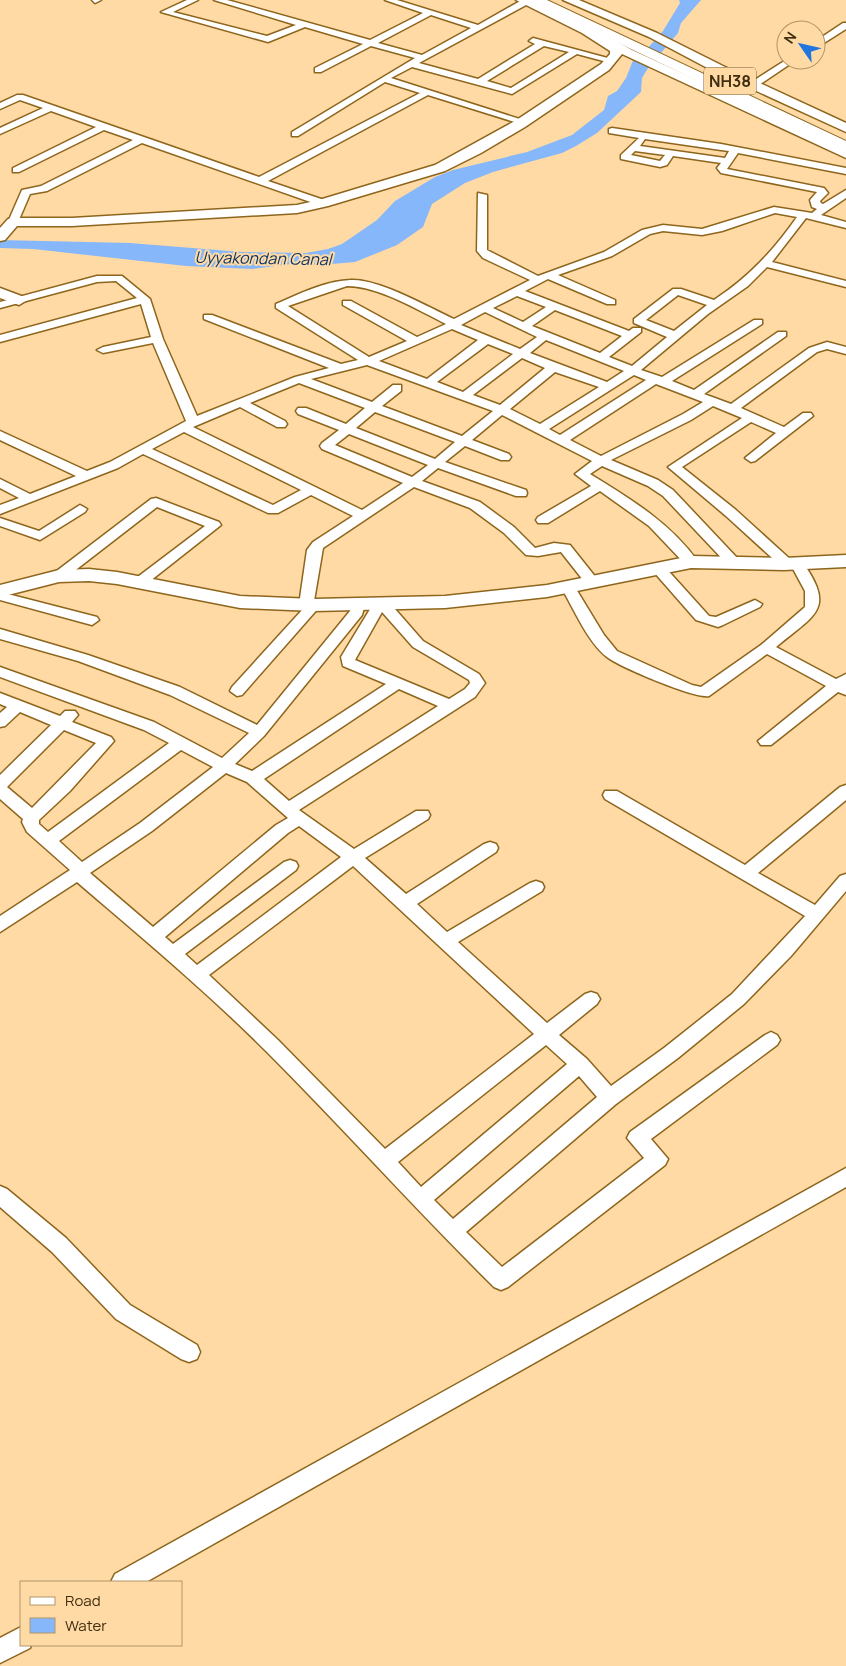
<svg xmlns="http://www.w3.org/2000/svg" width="846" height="1666" viewBox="0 0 846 1666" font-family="Manrope,sans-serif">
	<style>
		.water { fill: #86b7fb }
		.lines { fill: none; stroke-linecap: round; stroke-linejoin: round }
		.street-casing { stroke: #8e651c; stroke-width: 3 }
		.secondary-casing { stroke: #8e651c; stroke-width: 3 }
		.highway-casing { stroke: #8e651c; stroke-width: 2 }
		.street { fill: #fff; fill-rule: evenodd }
		.secondary { fill: #fff; fill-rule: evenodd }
		.highway { fill: #fff; fill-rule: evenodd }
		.labels { text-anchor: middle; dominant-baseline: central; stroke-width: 4; stroke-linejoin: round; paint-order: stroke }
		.shield { fill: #ffdaa4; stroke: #79613c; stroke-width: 1 }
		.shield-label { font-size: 16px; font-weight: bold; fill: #3f2d10 }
		.far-water-label { font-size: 16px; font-style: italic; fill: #0c3569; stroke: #ffdaa4 }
	</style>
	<rect width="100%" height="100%" fill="#ffdaa4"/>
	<path class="water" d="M679,0H701L681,23L678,33L648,68L642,78L641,92L597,133L576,146L562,153L493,172L465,183L432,204L423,227L397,245L355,262L320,265L291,264L252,269L186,266L33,249L0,248V240L130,243L242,252L306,253L328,249L342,244L377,220L395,201L435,177L453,170L527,152L572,135L604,110L608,96L617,91L626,78L634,58L647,49L663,31L680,3Z"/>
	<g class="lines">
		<g class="street-casing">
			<g id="street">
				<path d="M92,0H101L95,3Z"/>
				<path d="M187,0H198L173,12L267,36L296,25L214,0H227L370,40L423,13L385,0H397L478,25L522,0H527L528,4L419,63L478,79L535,44L529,41L533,38L615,60L611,63L577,54L512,94L412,67L391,78L529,122L521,124L428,95L268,181L327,201V205H319L142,143L47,191L30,194L18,222L9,224L8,222L22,190L41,186L133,140L104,130L19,172H13V168L96,127L51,111L0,134V128L43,108L20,100L0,109V103L17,95H23L259,177L420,93L385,82L298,136H292V132L415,58L371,46L321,72H315V68L363,44L305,27L268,42L161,12ZM431,15L471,28L422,55L378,43ZM544,46L569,52L511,88L487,81Z"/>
				<path d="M843,23H846V29L816,48V41Z"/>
				<path d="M786,60H796L756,87H750V83Z"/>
				<path d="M612,128L721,144L846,168V174L738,153L727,169L824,188L828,193L820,201L821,203L823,204L846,190V198L821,215L846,222V228L806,218L772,262L846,281V287L767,267L748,286L708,314L641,370L662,377L754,320H762V324L672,381L694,390L778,332H786V336L704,394L731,404L809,348L827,342L846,347V354L827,349L817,352L741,408L784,427L803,413H811L813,416L755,461L751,462L745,458L776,433L751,422L682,467L736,510L791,560H801C837,610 815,614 776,647L836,679L846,674V695L838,692L771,745H761L758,741L826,686L767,654L709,696C695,699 620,667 607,657C588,643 573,607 561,587L563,584H573L604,635L617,651L692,685L701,687L761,645L805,607V591L792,567H782L726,516L668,467L742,418L713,406L691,420L611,460L658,480L673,490L740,561L742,564L740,567H730L663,496L648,486L602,466L590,474C629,498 671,523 698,562L696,565H686L649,526L600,491L548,523H538L536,520L538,517L591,486L575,474L592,461L502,415L472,440L509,454L511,457L509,460H501L465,446L445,462L526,490L527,493L526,496H516L438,468L422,481L480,502L514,527L535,548L554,543L570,545L597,579L599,582L597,585H587L561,552L538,556L526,555L504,533L470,508L414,487L323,548L314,601L321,605L242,695L237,696L230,691L232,687L303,609L299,605L307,550L313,542L353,516L311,495L278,513H268L143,454L118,468L0,514V505L19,498L0,488V479L30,494L76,476L0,440V431L87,471L110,462L186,421L153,343L103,353L97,350L103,347L151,337L141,304L0,342V335L137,298L116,281L97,282L0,308V302L97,276H122L150,299L163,339L197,416L295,377L329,368L204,319V315H212L341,364L358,360L276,308V304C299,294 325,281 350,280C378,278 428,307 454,319L530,280L483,258L477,251L478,193L487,195V250L538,276L604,252L642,230L663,225L702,229L774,207L812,213L817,209L812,207L810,200L817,192L721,173L717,168L721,163L673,156L667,165L660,167L621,159V155L639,138L609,133V129ZM645,139L721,150L729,151L725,158L640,146ZM635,151L665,155L660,161L631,155ZM775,213L797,217C773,251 749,277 714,300L681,289H673L634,319V323L667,337L632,366L609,357L641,332V328H633L629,331L525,291L548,279L607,304H615V300L558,275L612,256L650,234L663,231L702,235L722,231ZM347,286C378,286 418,310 446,324L417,337L351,301H343V305L407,341L369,357L288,306ZM678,295L707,305L674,331L646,320ZM517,296L546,307L523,322L493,308ZM555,310L622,336L600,353L532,326ZM485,312L537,337L520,349L461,325ZM452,329L478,340L427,379L379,361ZM546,340L624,371L607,382L530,353ZM488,344L513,354L463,392L437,382ZM522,358L545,368L500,405L473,395ZM367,365L493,411L462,436L382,406L401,391V385H393L372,402L311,379ZM555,372L599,387L540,424L510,409ZM634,375L646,380L560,435L549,429ZM299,383L365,408L346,424L306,408H298L296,411L298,414L339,430L322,443L320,446L322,449L403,483L362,510L193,427L240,407L277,427H285L287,424L285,421L250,403ZM656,384L703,402L683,414L601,456L570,440ZM375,412L455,442L435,459L356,428ZM184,432L301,490L273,505L152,449ZM349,434L428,465L412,477L335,445Z"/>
				<path d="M156,498L219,522L221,525L145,585H135L133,582L135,579L205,526L157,507L64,579H54L52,576L54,573L151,499Z"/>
				<path d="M80,505L87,509L85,512L40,540L0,526V518L39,531Z"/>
				<path d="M658,564L663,565L709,616L716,617L755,600L762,604L760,607L723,625L718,627L696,620L653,571L651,568L653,565Z"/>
				<path d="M0,592L97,617L99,620L92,625L0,600Z"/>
				<path d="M358,600L365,604L362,615L264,736L235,764L252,771L386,684L343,666L341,657L375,601H388L423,641L479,674L485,683L475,697L299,810L354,849L416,811H428L430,815L428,819L365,858L406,894L484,844L490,842L496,844L498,848L496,852L417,904L447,932L530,883L536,881L542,883L544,887L542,891L458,942L547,1023L585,994L591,992L597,994L600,999L597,1004L559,1035L587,1059L611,1086L664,1048L732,994L805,916L605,799L603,795L605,791H617L745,865L840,787L846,785V800L758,873L815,905L840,876L846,874V891L791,956L744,1004L678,1058L616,1104L466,1232L502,1267L644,1158L627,1138L630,1132L765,1035L771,1032L777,1035L780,1040L777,1045L651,1139L668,1159L665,1165L508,1287L501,1290L494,1287C416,1210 343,1128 266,1051C206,991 141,937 77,882L0,932V916L70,870L27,832L22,822L23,819L0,799V775L51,725L20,712L5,726L0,727V713L7,707L0,704V693L60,716L65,711H75L78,715L72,722L111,737L114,741L70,791L39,820V824L48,832L169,743L144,730L0,677V667L154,722L222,758L249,733L170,695L78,661L0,639V629L88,655L180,687L257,725L350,611L353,601ZM382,612L413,647L469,680L470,683L465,689L449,699L355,660ZM399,689L438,706L289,801L264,779ZM64,730L96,743L32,808L7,787ZM181,750L213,767L140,823L82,862L59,841ZM226,773L247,782L288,818L276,825L153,927L90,873L152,831ZM299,826L341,857L197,965L185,954L296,870L298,866L296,862L290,860L284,862L173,944L165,937L288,833ZM353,866L534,1034L385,1149L278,1040L209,975ZM546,1045L567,1064L421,1187L398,1162ZM579,1076L597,1097L453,1219L434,1200Z"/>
				<path d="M846,1168V1187L146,1582H111L115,1574Z"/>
				<path d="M0,1186L7,1189L66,1238L130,1305L197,1345L200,1352L197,1359L189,1362L181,1359L116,1319L52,1252L0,1207Z"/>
				<path d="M21,1627V1645H31L30,1648L0,1663V1638Z"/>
			</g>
		</g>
		<g class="secondary-casing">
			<g id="secondary">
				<path d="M516,0H531L607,36L632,50L846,149V158L622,54L609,70L525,127L481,153L445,171L328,206L297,213L72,226H17L5,240L0,241V228L8,219L13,218H72L297,205L319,200L435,165L515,121L601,64L610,54V51L582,33Z"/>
				<path d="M563,0H579L657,33L723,66L846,123V132L715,72L649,37Z"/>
				<path d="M0,288L24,297L27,300L19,305L0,298Z"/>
				<path d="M846,555V567L784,570L691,568L547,597L445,608L314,611L240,608L117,584L89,581L59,582L0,597V585L59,570L89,569L117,572L240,596L314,599L445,596L547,585L691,556L784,558Z"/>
			</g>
		</g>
		<g class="highway-casing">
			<path id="highway" d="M529,0H547L846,141V152Z"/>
		</g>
		<use href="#street" class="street"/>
		<use href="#secondary" class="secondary"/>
		<use href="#highway" class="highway"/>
	</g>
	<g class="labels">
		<rect class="shield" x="704" y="67.5" width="52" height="27" rx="4"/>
		<g class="shield-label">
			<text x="730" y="81">NH38</text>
		</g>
		<g class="far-water-label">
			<text transform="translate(263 258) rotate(1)">Uyyakondan Canal</text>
		</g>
	</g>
	<rect x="20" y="1581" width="162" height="65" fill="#ffdaa4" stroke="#b29569"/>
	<rect x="30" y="1597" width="25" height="8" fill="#ffffff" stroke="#b29569"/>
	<text x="65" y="1606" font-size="15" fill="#3f2d10">Road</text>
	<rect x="30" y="1618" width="25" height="15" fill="#86b7fb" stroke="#b29569"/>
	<text x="65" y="1631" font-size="15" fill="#3f2d10">Water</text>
	<g transform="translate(801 45) rotate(304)"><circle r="24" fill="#ffdaa4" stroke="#b29569"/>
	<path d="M0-4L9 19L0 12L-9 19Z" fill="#2075df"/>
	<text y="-8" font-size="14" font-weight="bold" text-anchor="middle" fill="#3f2d10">N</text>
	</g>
</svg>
